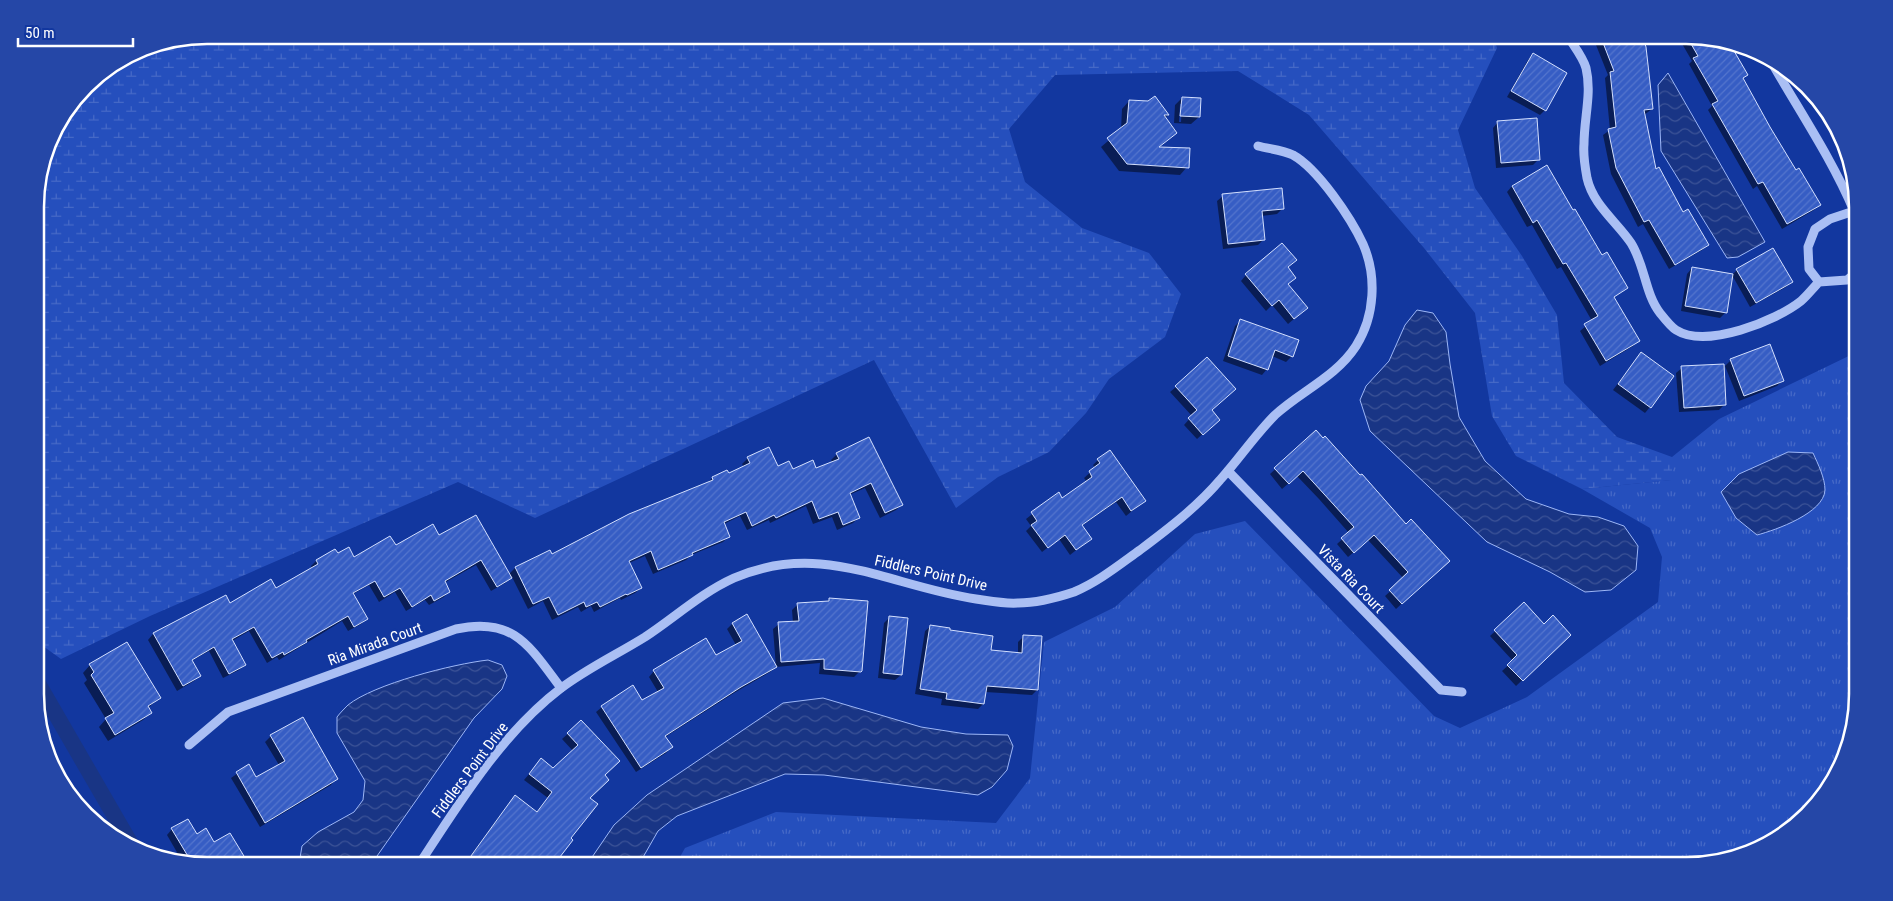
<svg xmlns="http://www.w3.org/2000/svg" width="1893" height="901" viewBox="0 0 1893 901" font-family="'Roboto Condensed',sans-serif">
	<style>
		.grass { fill: url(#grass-tufts) }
		.wetland { fill: url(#wetland-marsh) }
		.water { fill: url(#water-waves); stroke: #9cb6f7 }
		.shadow { fill: #0007; fill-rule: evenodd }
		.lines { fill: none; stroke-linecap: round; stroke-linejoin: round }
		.canal { stroke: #193585; stroke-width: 16 }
		.building { fill: url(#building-hatch); stroke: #d3dffe }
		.minor { stroke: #aabff4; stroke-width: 9 }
		.labels { text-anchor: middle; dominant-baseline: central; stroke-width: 4.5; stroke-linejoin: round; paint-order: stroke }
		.street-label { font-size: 15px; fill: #fff; stroke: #12379f }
		.rim { fill: none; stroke: #fff; stroke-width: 2.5 }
	</style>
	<defs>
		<pattern id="grass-tufts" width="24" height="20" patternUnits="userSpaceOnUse" patternTransform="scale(1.25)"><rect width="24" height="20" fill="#254fbd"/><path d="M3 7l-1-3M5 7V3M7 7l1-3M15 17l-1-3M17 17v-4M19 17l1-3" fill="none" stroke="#4669c7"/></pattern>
		<pattern id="wetland-marsh" width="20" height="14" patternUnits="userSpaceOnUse" patternTransform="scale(1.25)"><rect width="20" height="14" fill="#254fbd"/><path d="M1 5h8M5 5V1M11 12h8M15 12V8" fill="none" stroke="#4669c7"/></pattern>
		<pattern id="water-waves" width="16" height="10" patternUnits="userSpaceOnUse" patternTransform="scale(1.25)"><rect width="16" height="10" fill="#193585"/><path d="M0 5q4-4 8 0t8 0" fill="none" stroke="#3c5397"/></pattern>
		<pattern id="building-hatch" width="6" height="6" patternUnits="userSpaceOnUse" patternTransform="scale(1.25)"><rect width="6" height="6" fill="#365dc4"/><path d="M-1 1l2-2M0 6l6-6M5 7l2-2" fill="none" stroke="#5475cd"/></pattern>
	</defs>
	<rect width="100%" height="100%" fill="#12379f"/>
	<path class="grass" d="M1857,352L1858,695L1845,760L1822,799L1782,837L1697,866H675L685,848L776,812L996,823L1030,778L1044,642L1115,607L1195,534L1245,521L1434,716L1460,728L1527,697L1658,602L1662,557L1650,528L1582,489L1671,480L1672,457L1719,419Z"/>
	<path class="wetland" d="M206,35H1493L1497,48L1458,130L1475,188L1522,256L1557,315L1564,383L1617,437L1672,457V480L1582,489L1516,456L1492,416L1475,313L1424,248L1309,115L1238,71L1055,75L1009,129L1025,182L1082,228L1149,253L1181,294L1165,337L1109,379L1086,413L1049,452L998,477L956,508L874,360L535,518L458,482L150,616L61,659L36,641L35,195L53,131L93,78L141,48Z"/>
	<g class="water">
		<path d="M1668,73L1765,242L1738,257L1727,258L1661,151L1658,85Z"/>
		<path d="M1417,310L1433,313L1446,332L1450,364L1459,417L1485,461L1526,499L1569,514L1598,517L1624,526L1638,546L1636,570L1611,590L1585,592L1550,572L1487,542L1370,431L1360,400L1366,386L1389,361L1405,325Z"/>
		<path d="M1788,452L1813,453C1818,464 1825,478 1825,490C1824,513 1776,530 1757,535L1736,518L1721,492L1739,474Z"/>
		<path d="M488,660L502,665L507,676L502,689L474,718L370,866H305L300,858L302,846L318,832L354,812L363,800L365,781L337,733V717C340,713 344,709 348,705C374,684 453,664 488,660Z"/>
		<path d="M823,698L921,727L966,734L1008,735L1013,746L1007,770L992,787L978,795L824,775L785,774L677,816L658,831L638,866H586L614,825L647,795L783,703Z"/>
	</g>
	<g class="shadow">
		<path d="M1592,35H1640L1652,109L1644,115L1655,171L1682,214L1707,245L1702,250L1669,269L1643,224L1638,227L1611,174L1603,135L1610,130L1605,78L1608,75Z"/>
		<path d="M1677,35H1687L1728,43L1746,74L1742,79L1795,172L1819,204L1814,210L1782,229L1757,186L1753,189L1708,110L1712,106L1689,64L1692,61Z"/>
		<path d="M1533,55L1545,110L1540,115L1507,97L1528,60Z"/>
		<path d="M1182,98L1199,117L1191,124L1174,123L1175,105ZM1180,104H1182L1181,122H1179Z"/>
		<path d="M1129,101L1168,115L1165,118L1176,133L1158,148L1187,167L1180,175L1119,171L1101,147L1121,130L1122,109Z"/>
		<path d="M1498,122L1538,160L1533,165L1496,168L1493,128Z"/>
		<path d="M1512,186L1601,257L1627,288L1613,298L1638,341L1633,346L1600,366L1580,331L1592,321L1561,267L1557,269L1532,225L1527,227L1507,192Z"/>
		<path d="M1223,196L1283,208L1277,214L1261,216L1264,239L1258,245L1223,249L1217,201Z"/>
		<path d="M1287,268V285L1301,313L1288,324L1272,305L1266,311L1241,281L1246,275Z"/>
		<path d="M1692,268L1732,275L1737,270L1791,281L1786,287L1750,307L1732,275L1726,312L1720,318L1681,311L1687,274Z"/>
		<path d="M1240,321L1292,356L1286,362L1272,356L1267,369L1262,375L1223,361L1235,326Z"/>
		<path d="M1641,353L1650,407L1645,413L1613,390Z"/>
		<path d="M1731,360L1783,380L1777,386L1739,401L1725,366Z"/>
		<path d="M1682,368L1724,405L1719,410L1679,412L1676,373Z"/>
		<path d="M1176,387L1210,410L1218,420L1197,439L1184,425L1192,416L1170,392Z"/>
		<path d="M1316,432L1406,525L1442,566L1396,609L1385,596L1404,579L1368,540L1348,557L1337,544L1349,533L1319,499L1297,476L1282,489L1270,474Z"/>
		<path d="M768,449L777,468L793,470H816L833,463L831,460L837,454L902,504L896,510L880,518L865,488L849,495L858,518L853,523L837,530L832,517L813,524L806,506L770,523L769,520L747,530L740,516L724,524L729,536L723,542L691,555L686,560L653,574L645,556L629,563L641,588L635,593L621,600L620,598L594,612L591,606L581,612L578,607L552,620L543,601L528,609L512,577L505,583L491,591L476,565L444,583L449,591L444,597L429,605L425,600L406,611L395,592L379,602L369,585L353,594L367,618L361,624L348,631L342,621L279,660L277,657L267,663L249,631L232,641L245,664L239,670L223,678L209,651L191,661L199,676L194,681L177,691L148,640L153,634L225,597L230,604L276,590L312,569L311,566L316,561L337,555L354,559L439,537L509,574L515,568L551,556L707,484L712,478L726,472L728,475L744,467L742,464L748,458Z"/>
		<path d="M1098,460L1144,501L1126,516L1116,502L1081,526L1090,539L1070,555L1059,539L1042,552L1026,531L1031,526L1026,519L1058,494L1062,499L1087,482L1084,478L1095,468L1093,465Z"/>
		<path d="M830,599L861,670L854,677L819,674L820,663L776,667L773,629L779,624L793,623L792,610L798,604L827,602Z"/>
		<path d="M1524,604L1544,625L1569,635L1516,686L1502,671L1513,661L1490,636Z"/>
		<path d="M746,616L775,667L770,672L734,693L665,737L671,747L666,753L636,772L596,712L602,707L642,702L658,692L649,677L654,671L716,656L736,645L727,629L732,624Z"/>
		<path d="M890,617L906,619L901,675L895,680L878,678L884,623Z"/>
		<path d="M931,626L990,652L1018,654V642L1024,636L1041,637L1037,690L1032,695L985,692L983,704L978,709L941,705L942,699L915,694L925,631Z"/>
		<path d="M90,665L160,697L148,708L151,712L143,720L108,741L99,727L106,719L84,683L87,680L83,673Z"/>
		<path d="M302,719L336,779L331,785L260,827L231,778L248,766L256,779L279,765L265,742L271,736Z"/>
		<path d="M581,722L603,776L589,798L569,838L551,866H463L510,802L536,813L548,798L524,780L541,760L553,770L573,751L562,739Z"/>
		<path d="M172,829L206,866L182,861L167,835Z"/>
	</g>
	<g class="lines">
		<path class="canal" d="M36,680L132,846"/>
	</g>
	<g class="building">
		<path d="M1600,35H1642L1646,47L1653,109L1644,110L1656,169L1659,167L1683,212L1688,209L1709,245L1675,265L1649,220L1644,222L1616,168L1608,129L1616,127L1610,72L1614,71Z"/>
		<path d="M1686,35L1730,44L1748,75L1743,78L1770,127L1796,170L1799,168L1821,205L1787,224L1763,182L1758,184L1712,104L1718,101L1693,58L1698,56Z"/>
		<path d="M1533,53L1567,73L1546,111L1511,91Z"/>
		<path d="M1155,96L1169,115H1164L1177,133L1159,147L1190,148L1189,168L1127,164L1107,138L1127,123L1129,100L1148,101Z"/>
		<path d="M1182,97L1201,98L1200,117L1180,116Z"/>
		<path d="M1537,118L1540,160L1501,163L1497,121Z"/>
		<path d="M1547,165L1573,210L1575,209L1602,255L1607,252L1628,288L1614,297L1640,341L1606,361L1584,324L1598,316L1566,263L1563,264L1537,220L1533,223L1512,186Z"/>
		<path d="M1282,188L1284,209L1262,211L1265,240L1228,244L1222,194Z"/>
		<path d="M1282,243L1297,260L1288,267L1296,278L1288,284L1308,308L1294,319L1279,300L1272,306L1245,274Z"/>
		<path d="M1773,248L1793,282L1756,303L1736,269Z"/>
		<path d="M1692,267L1733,274L1727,313L1685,306Z"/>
		<path d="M1240,319L1299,340L1293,357L1275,350L1268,370L1228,356Z"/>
		<path d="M1770,344L1784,381L1744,396L1730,359Z"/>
		<path d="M1641,352L1674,376L1651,408L1618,384Z"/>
		<path d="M1207,357L1236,389L1212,410L1220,420L1203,435L1188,418L1197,410L1175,386Z"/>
		<path d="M1724,364L1726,405L1684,408L1681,366Z"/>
		<path d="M1316,430L1323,438L1325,436L1360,475L1362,474L1406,524L1411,519L1450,561L1402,604L1389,590L1408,572L1374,535L1354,553L1341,538L1354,527L1324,494L1303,471L1289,484L1274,468Z"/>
		<path d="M869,437L903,505L885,513L871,483L850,493L860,518L843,525L838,512L819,519L812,501L776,518L774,515L752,526L746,512L724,522L730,537L692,553L693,555L658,570L651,551L629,561L642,588L627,595L626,594L600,607L597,602L586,607L584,602L558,615L549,597L533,604L515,567L550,550L552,554L629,514L713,480L712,477L727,470L729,473L750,463L747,457L769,447L778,466L789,461L793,469L813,460L816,468L839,459L836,453Z"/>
		<path d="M1110,450L1146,501L1131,511L1122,497L1082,525L1092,539L1076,550L1065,535L1048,548L1031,525L1037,521L1031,512L1059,492L1062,498L1092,477L1089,471L1100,463L1097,459Z"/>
		<path d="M476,515L512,578L497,587L481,560L445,581L450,592L434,601L431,595L412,607L400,588L384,597L375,581L353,593L368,619L354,627L348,616L306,640L307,642L284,655L283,652L272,658L254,627L232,639L246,665L229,674L214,647L192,660L201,676L183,686L153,633L226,595L230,603L271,579L276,588L318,564L316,560L335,549L338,553L349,547L354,557L390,536L396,545L433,524L439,535Z"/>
		<path d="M829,598L868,601L862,671L861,672L824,669V659L781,662L778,622L799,621L797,603L829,601Z"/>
		<path d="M1524,602L1544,624L1553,615L1571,635L1523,681L1507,665L1517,655L1494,630Z"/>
		<path d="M747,614L777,667L741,687L665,736L673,747L641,768L601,706L633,685L642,700L664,688L653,670L706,638L716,655L742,641L732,623Z"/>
		<path d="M889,616L908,618L902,675L883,673Z"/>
		<path d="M930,625L950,628V630L993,636L991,650L1022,653L1023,635L1042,636L1038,690L987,686L984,704L946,699L947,693L920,689Z"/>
		<path d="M127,642L161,698L148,706L152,713L115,735L105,718L114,713L91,675L94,672L89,664Z"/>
		<path d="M303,717L338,779L265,823L236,772L249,764L256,777L285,761L270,735Z"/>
		<path d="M581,720L620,761L605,775L609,780L590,798L598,804L571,838L573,840L553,866H475L468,860L515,795L537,812L552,792L529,774L541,758L553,768L578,745L567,733Z"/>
		<path d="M188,819L197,834L206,828L214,842L230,833L250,866H206L192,863L171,828Z"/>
	</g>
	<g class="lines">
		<g class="minor">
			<path d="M1567,35C1573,45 1583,57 1586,68C1592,93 1584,118 1584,144C1583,154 1585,167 1587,178C1593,205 1617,222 1631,243C1645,265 1645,294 1660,313C1664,318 1671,327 1676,330C1706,349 1776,321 1801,301C1807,296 1813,288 1819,282L1847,280L1857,272"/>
			<path d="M1772,63C1800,112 1832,159 1854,211L1857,213"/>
			<path d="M1819,282L1809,269L1808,247L1815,229L1830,219L1854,211"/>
			<path d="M1228,471L1441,690L1462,692"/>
			<path d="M189,745L228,712L456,629C514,616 530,647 561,688"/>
			<path d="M418,866C457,806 502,733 560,689C586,669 616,655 645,637C674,618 701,593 734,578C822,540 889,586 976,599C990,601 1004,604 1018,603C1037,603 1056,598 1074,592C1098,582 1119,565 1140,550C1168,529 1197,507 1220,480C1239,459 1255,435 1275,415C1301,391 1336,377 1356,346C1375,316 1377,276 1363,244C1351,218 1318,169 1293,155C1283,150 1269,149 1258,146"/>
		</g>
	</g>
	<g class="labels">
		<g class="street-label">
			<text transform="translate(931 573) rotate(13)">Fiddlers Point Drive</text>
			<text transform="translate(1351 579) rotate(46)">Vista Ria Court</text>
			<text transform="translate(375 644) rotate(-20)">Ria Mirada Court</text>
			<text transform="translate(470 770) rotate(-53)">Fiddlers Point Drive</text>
		</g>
	</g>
	<path d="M0 0H1893V901H0ZM207 44H1686A163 163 0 0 1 1849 207V694A163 163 0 0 1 1686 857H207A163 163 0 0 1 44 694V207A163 163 0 0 1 207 44Z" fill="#2547a7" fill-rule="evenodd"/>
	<path class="rim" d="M207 44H1686A163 163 0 0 1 1849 207V694A163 163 0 0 1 1686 857H207A163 163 0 0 1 44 694V207A163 163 0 0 1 207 44Z"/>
	<path d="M18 38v8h115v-8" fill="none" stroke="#ffffff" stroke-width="2.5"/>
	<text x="25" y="38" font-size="15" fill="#ffffff" stroke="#12379f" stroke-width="4" paint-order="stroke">50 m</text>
</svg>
